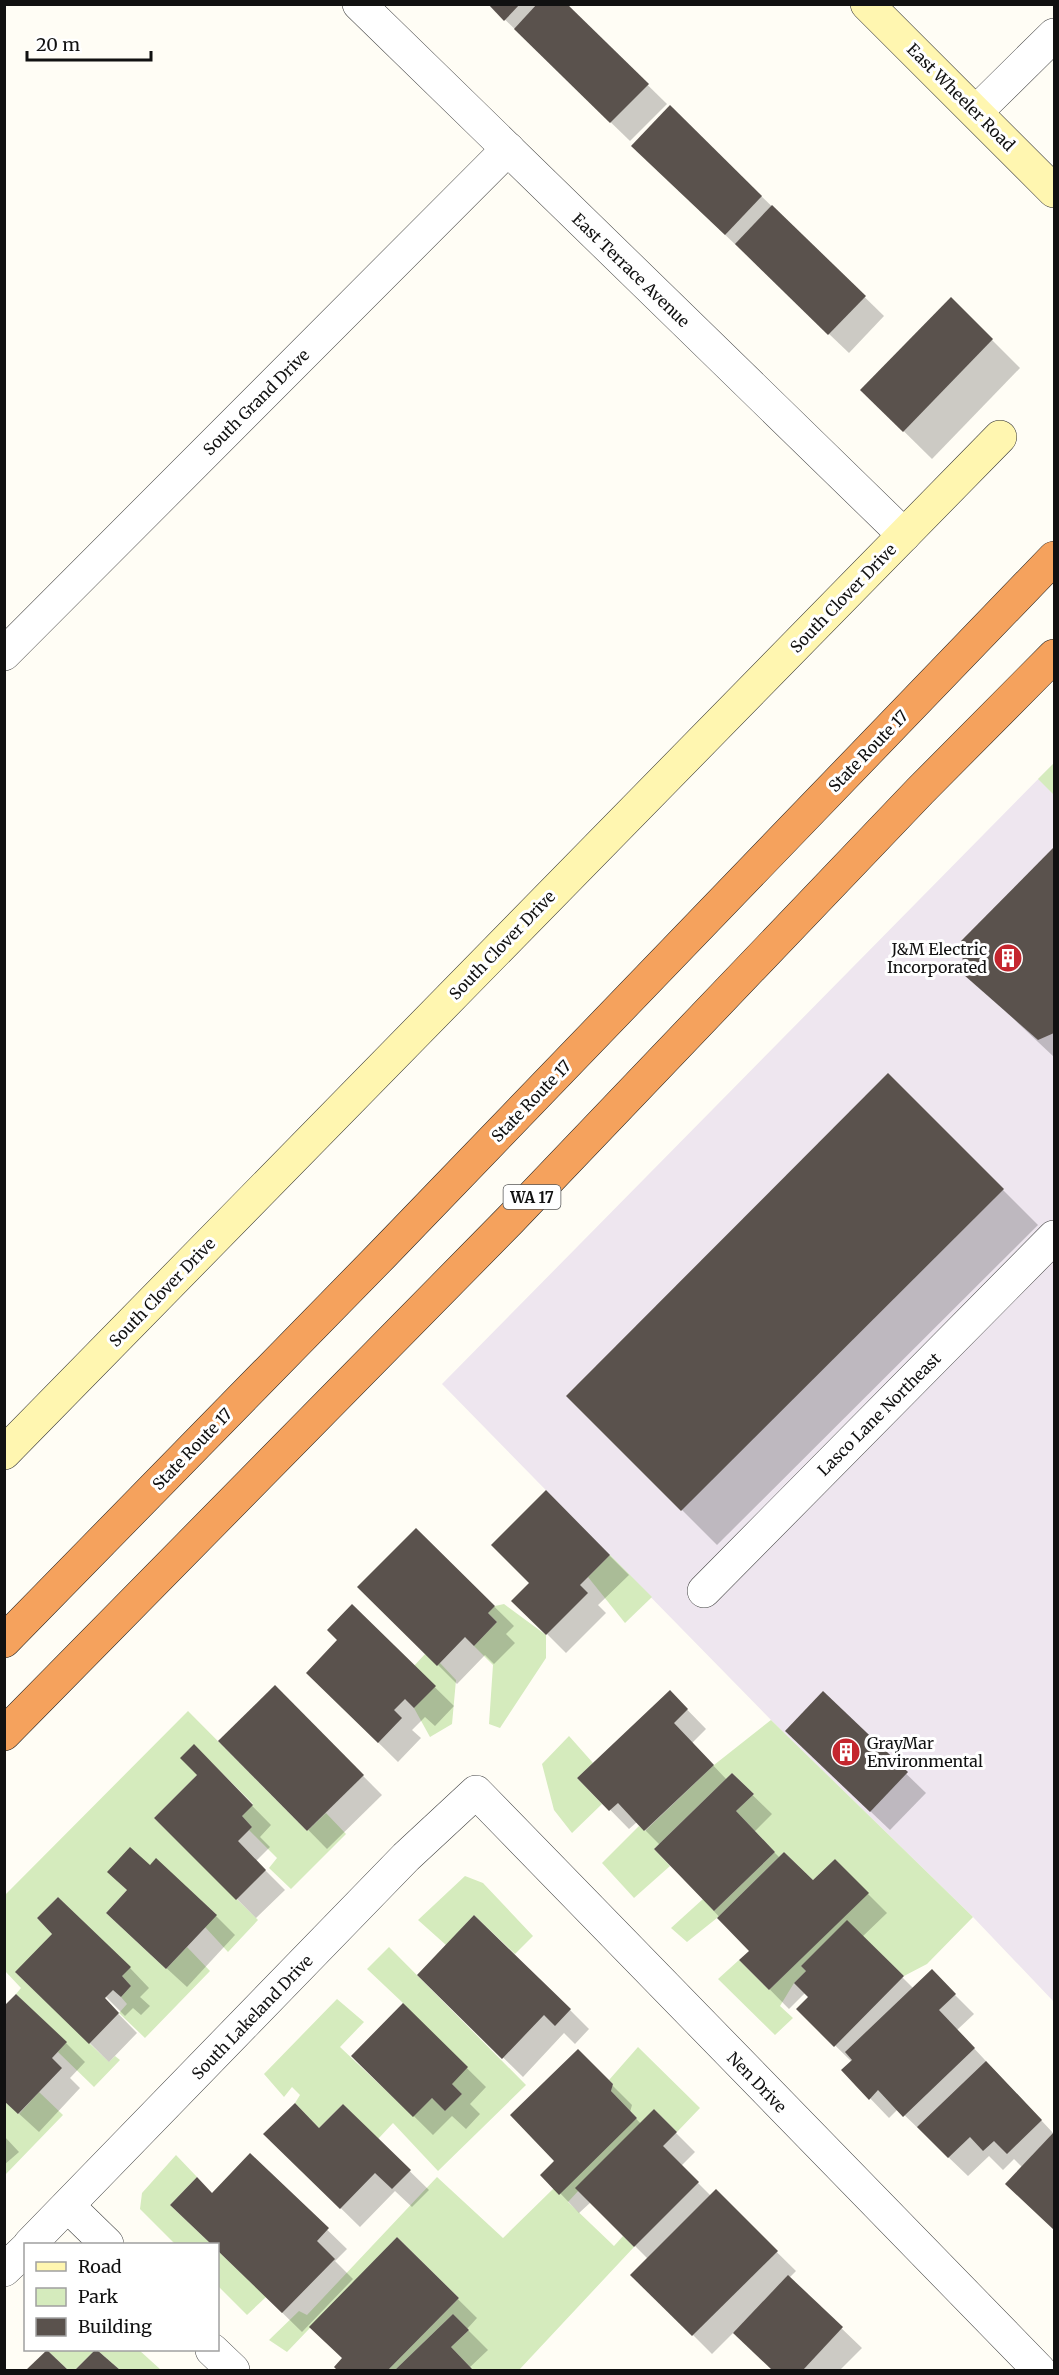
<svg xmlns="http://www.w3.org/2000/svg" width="1059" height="2375" viewBox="0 0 1059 2375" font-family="Merriweather,serif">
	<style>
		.industrial { fill: #eee6ef }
		.green { fill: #d5ebbd }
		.shadow { fill: #0003 }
		.building { fill: #5a524d }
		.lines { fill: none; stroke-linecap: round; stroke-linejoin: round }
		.street-casing { stroke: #444; stroke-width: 34 }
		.secondary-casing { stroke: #333; stroke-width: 34 }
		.highway-casing { stroke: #222; stroke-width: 34 }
		.street { stroke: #fff; stroke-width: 33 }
		.secondary { stroke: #fff6b0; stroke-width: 33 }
		.highway { stroke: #f5a25d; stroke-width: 33 }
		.labels { text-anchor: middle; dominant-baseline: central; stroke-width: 6; stroke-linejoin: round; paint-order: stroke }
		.shield { fill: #fff; stroke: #585858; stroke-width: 1.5 }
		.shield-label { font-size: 15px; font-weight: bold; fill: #111 }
		.street-label { font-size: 16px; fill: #111; stroke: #fff }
		.poi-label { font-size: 16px; fill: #111; stroke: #fff; text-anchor: end }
	</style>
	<rect width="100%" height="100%" fill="#fffdf5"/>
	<path class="industrial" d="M1054,763V2002L973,1917L771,1720L442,1384Z"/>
	<g class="green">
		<path d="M1054,763V795L1038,779Z"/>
		<path d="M610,1555L652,1597L625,1623L588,1577Z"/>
		<path d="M504,1604L546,1635V1658L500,1728L489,1724L493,1665L474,1646L497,1622L488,1613L495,1606Z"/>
		<path d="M425,1654L440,1663L456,1680L452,1724L430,1737L414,1708L435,1686L414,1666Z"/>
		<path d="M188,1711L307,1831L326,1813L346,1834L291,1889L269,1868L277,1858L249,1830L252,1827L242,1816L253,1804L194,1745L197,1775L154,1818L258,1920L228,1952L205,1927L216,1914L156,1859L150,1865L108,1872L127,1890L106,1913L166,1969L187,1947L210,1971L145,2038L119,2013L127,2004L121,1997L131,1986L122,1976L130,1967L58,1897L37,1918L52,1934L16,1973L109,2062L115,2056L120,2060L94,2087L58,2052L66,2042L16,1994L21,1988L5,1971V1895Z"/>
		<path d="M771,1720L973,1917L927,1964L904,1976L847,1921L801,1966L806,1971L794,1983L780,2006L793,2018L775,2035L718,1979L739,1960L769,1990L868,1893L835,1859L813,1880L784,1852L717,1918L687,1942L671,1928L703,1899L714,1911L775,1852L736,1811L754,1794L732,1773L654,1849L670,1866L634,1898L602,1863L639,1826L645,1831L714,1765Z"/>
		<path d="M569,1736L593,1763L577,1778L602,1804L572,1833L554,1810L542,1764Z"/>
		<path d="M465,1876L483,1883L533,1936L515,1954L474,1915L446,1945L418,1920Z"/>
		<path d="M389,1947L526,2085L438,2171L393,2123L378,2139L343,2104L319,2128L295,2103L300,2095L292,2087L284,2097L264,2074L337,1999L364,2022L340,2047L413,2116L432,2098L445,2111L462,2094L452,2084L403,2003L367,1969Z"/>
		<path d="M638,2047L700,2108L677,2132L654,2109L568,2202L614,2246L623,2236L634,2247L519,2370H473L451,2347L469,2330L453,2314L395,2370H388L459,2298L397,2237L287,2352L269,2340L299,2311L307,2315L437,2177L503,2238L553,2189L637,2118L611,2091L613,2084L609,2080Z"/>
		<path d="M39,2092L63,2115L5,2175L4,2101L19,2114Z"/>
		<path d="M176,2155L197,2177L170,2205L211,2244H175L140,2209L142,2193Z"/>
		<path d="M218,2251L266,2297L247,2315L218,2286Z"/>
		<path d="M47,2350H95L75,2370H68Z"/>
		<path d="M97,2350H139L161,2370H120Z"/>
	</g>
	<g class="shadow">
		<path d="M489,4H565L667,104L630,141Z"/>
		<path d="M670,107L884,316L849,353L652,165Z"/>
		<path d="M951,299L1020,368L932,459L862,390Z"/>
		<path d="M1054,849V1057L966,974L962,942Z"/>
		<path d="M888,1075L1038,1225L717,1545L568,1396Z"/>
		<path d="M546,1492L629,1575L598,1605L606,1613L566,1653L514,1601L531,1583Z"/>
		<path d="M416,1530L514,1626L506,1634L515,1643L494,1664L485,1655L457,1684L360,1587Z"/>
		<path d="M352,1606L454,1706L435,1726L425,1717L412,1730L421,1738L398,1762L308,1673L340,1640Z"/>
		<path d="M275,1687L382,1795L327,1849L221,1741Z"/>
		<path d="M670,1692L706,1729L692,1743L727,1780L732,1775L772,1814L754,1832L780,1858L813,1882L835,1861L887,1913L862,1937L914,1989L951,1991L974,2014L957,2030L1054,2134V2229L1027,2204L1023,2168L1014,2159L1003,2170L989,2156L968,2176L898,2109L889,2118L843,2070L852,2062L798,2009L811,1997L806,1992L789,2009L741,1960L751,1951L656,1849L660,1845L637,1822L629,1829L579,1778Z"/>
		<path d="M823,1693L926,1793L890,1830L806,1750Z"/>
		<path d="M194,1747L271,1825L260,1837L270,1847L256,1861L285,1890L256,1918L156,1818L200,1775Z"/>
		<path d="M150,1867L216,1916L235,1935L187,1987L127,1932L129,1891Z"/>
		<path d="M130,1968L149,1988L140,1997L150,2006L141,2015L133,2008L125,2016L101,1992L99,1994L137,2033L109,2062L18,1972Z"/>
		<path d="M419,1975L570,2010L589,2029L575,2044L564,2033L523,2077Z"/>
		<path d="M403,2005L486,2087L470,2104L480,2114L466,2129L452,2116L433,2135L353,2056Z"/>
		<path d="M66,2043L85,2062L70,2078L80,2088L39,2132L4,2100Z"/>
		<path d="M578,2051L632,2105L630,2112L641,2124L654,2111L695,2152L681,2166L711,2196L716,2192L796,2271L789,2278L862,2348L840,2370H773L734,2332L712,2354L633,2275L648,2259L591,2202L579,2213L560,2193L556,2161Z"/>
		<path d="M343,2106L429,2190L412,2207L395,2191L360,2227L265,2134L319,2130Z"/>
		<path d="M4,2136L19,2152L4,2165Z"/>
		<path d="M250,2155L347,2249L335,2261L353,2279L302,2332L218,2250V2244H212L172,2205L212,2195Z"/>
		<path d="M397,2239L477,2318L467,2329L488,2350L469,2368L472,2370H339L336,2367L344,2359Z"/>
		<path d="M96,2350L118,2370H77Z"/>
		<path d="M46,2351L66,2370H28Z"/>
	</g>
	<g class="building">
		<path d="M488,4H520L504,21Z"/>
		<path d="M537,4H567L649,84L610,123L514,29Z"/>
		<path d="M670,105L762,196L725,235L631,146Z"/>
		<path d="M772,205L866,296L828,335L735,244Z"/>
		<path d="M951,297L993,339L903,432L860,390Z"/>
		<path d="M1054,847V1033L1038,1040L964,975L961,941Z"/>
		<path d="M888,1073L1004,1189L681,1511L566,1396Z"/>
		<path d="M546,1490L610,1555L580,1585L588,1593L546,1635L511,1601L529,1583L491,1545Z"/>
		<path d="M416,1528L495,1606L488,1613L497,1622L474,1646L465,1637L437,1666L357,1587Z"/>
		<path d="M352,1604L436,1686L414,1708L405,1699L394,1710L402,1718L378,1743L306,1673L337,1640L327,1630Z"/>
		<path d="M275,1685L364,1775L307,1831L218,1741Z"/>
		<path d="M670,1690L688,1709L674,1723L714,1765L644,1831L618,1803L609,1811L577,1778Z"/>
		<path d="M823,1691L908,1772L870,1812L785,1731Z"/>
		<path d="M194,1744L253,1805L242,1816L252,1827L238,1841L266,1870L236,1900L154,1818L197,1775L180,1758Z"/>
		<path d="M732,1773L754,1794L736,1811L775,1852L714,1911L654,1849Z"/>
		<path d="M130,1847L150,1865L156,1858L217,1915L166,1969L106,1913L127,1890L107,1872Z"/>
		<path d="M784,1852L813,1880L835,1859L869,1893L769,1990L739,1960L749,1951L717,1918Z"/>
		<path d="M58,1897L131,1967L122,1976L131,1986L121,1997L113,1990L105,1998L119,2013L89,2044L15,1972L52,1934L37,1918Z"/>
		<path d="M474,1915L571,2009L555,2026L544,2015L502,2059L417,1975Z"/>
		<path d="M847,1920L904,1976L834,2047L796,2009L808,1997L794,1983L806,1971L801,1966Z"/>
		<path d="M932,1969L956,1994L939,2010L975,2048L903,2117L878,2090L869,2100L841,2070L852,2060L845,2052Z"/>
		<path d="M16,1994L67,2042L52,2058L62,2068L18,2114L4,2101V2006Z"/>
		<path d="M403,2003L468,2067L452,2084L462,2094L445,2111L432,2098L413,2117L351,2056Z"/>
		<path d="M578,2049L613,2084L611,2091L637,2118L559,2195L540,2175L554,2161L510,2115Z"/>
		<path d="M986,2061L1042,2120L1007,2154L994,2141L983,2151L970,2137L948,2158L917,2127Z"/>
		<path d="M295,2103L319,2128L343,2104L411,2170L392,2189L375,2173L340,2209L263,2134Z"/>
		<path d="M654,2109L677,2132L663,2146L699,2182L634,2247L575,2188Z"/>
		<path d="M1054,2132V2230L1005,2184Z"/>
		<path d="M250,2153L329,2228L317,2241L335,2259L282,2313L218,2251V2244H211L170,2205L197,2177L212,2193Z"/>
		<path d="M716,2189L778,2251L692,2336L630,2275Z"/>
		<path d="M397,2237L459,2298L388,2370H337L334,2367L342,2358L309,2327Z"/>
		<path d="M788,2275L843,2327L803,2370H772L733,2333Z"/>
		<path d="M453,2314L469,2330L451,2347L473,2370H395Z"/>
		<path d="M47,2350L68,2370H26Z"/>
		<path d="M95,2350H97L120,2370H75Z"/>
	</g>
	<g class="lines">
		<g class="street-casing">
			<g id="street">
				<path d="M359,4L904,535"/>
				<path d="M977,111L1054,35"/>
				<path d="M4,654L508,149"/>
				<path d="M704,1591L1054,1237"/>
				<path d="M69,2207L107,2244"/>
				<path d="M30,2244L406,1857L476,1792L1039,2370"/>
				<path d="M4,2270L26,2249"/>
				<path d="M212,2350L233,2370"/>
			</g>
		</g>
		<g class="secondary-casing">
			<g id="secondary">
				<path d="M867,4L1054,191"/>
				<path d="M4,1453L1000,437"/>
			</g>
		</g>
		<g class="highway-casing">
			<g id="highway">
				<path d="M4,1641L382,1255L1054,558"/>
				<path d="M4,1734L510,1220L920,791L1054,656"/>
			</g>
		</g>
		<use href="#street" class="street"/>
		<use href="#secondary" class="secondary"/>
		<use href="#highway" class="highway"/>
	</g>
	<defs>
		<g id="building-disc" transform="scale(1.5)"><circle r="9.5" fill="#c4262e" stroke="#fff"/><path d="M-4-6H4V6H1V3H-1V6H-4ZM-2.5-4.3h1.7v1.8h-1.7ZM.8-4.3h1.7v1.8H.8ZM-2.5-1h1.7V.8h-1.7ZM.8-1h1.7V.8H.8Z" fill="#fff"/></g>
	</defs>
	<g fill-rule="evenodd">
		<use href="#building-disc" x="1008" y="958"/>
		<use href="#building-disc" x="846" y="1752"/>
	</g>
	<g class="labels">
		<rect class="shield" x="503.5" y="1185" width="57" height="24" rx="4.5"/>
		<g class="shield-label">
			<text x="532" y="1197">WA 17</text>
		</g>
		<g class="street-label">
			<text transform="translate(961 97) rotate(45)">East Wheeler Road</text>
			<text transform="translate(631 270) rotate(44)">East Terrace Avenue</text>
			<text transform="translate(256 402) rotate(-45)">South Grand Drive</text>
			<text transform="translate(843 598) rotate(-46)">South Clover Drive</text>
			<text transform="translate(868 751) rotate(-46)">State Route 17</text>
			<text transform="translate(502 945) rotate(-46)">South Clover Drive</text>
			<text transform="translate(531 1101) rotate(-46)">State Route 17</text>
			<text transform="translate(162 1292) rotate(-46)">South Clover Drive</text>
			<text transform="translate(879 1414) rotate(-45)">Lasco Lane Northeast</text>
			<text transform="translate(192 1449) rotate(-46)">State Route 17</text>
			<text transform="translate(252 2017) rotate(-46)">South Lakeland Drive</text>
			<text transform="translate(757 2082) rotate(46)">Nen Drive</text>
		</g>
		<g class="poi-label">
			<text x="987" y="949">J&amp;M Electric<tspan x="987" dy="18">Incorporated</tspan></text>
			<text x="867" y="1743" text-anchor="start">GrayMar<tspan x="867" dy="18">Environmental</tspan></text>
		</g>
	</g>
	<rect width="1059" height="2375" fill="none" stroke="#111111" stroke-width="12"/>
	<rect x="24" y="2243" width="195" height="108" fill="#ffffff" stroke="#a0a0a0" stroke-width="1.5"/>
	<rect x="36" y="2262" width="30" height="9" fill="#fff6b0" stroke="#a0a0a0" stroke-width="1.5"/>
	<text x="78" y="2273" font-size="18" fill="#111111">Road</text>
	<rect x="36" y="2288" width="30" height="18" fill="#d5ebbd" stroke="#a0a0a0" stroke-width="1.5"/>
	<text x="78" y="2303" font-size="18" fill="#111111">Park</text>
	<rect x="36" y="2318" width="30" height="18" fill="#5a524d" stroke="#a0a0a0" stroke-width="1.5"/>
	<text x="78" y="2333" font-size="18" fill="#111111">Building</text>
	<path d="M27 51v9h124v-9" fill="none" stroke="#111111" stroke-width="3"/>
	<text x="36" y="51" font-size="18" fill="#111111" stroke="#ffffff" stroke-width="4.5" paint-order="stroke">20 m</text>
</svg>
